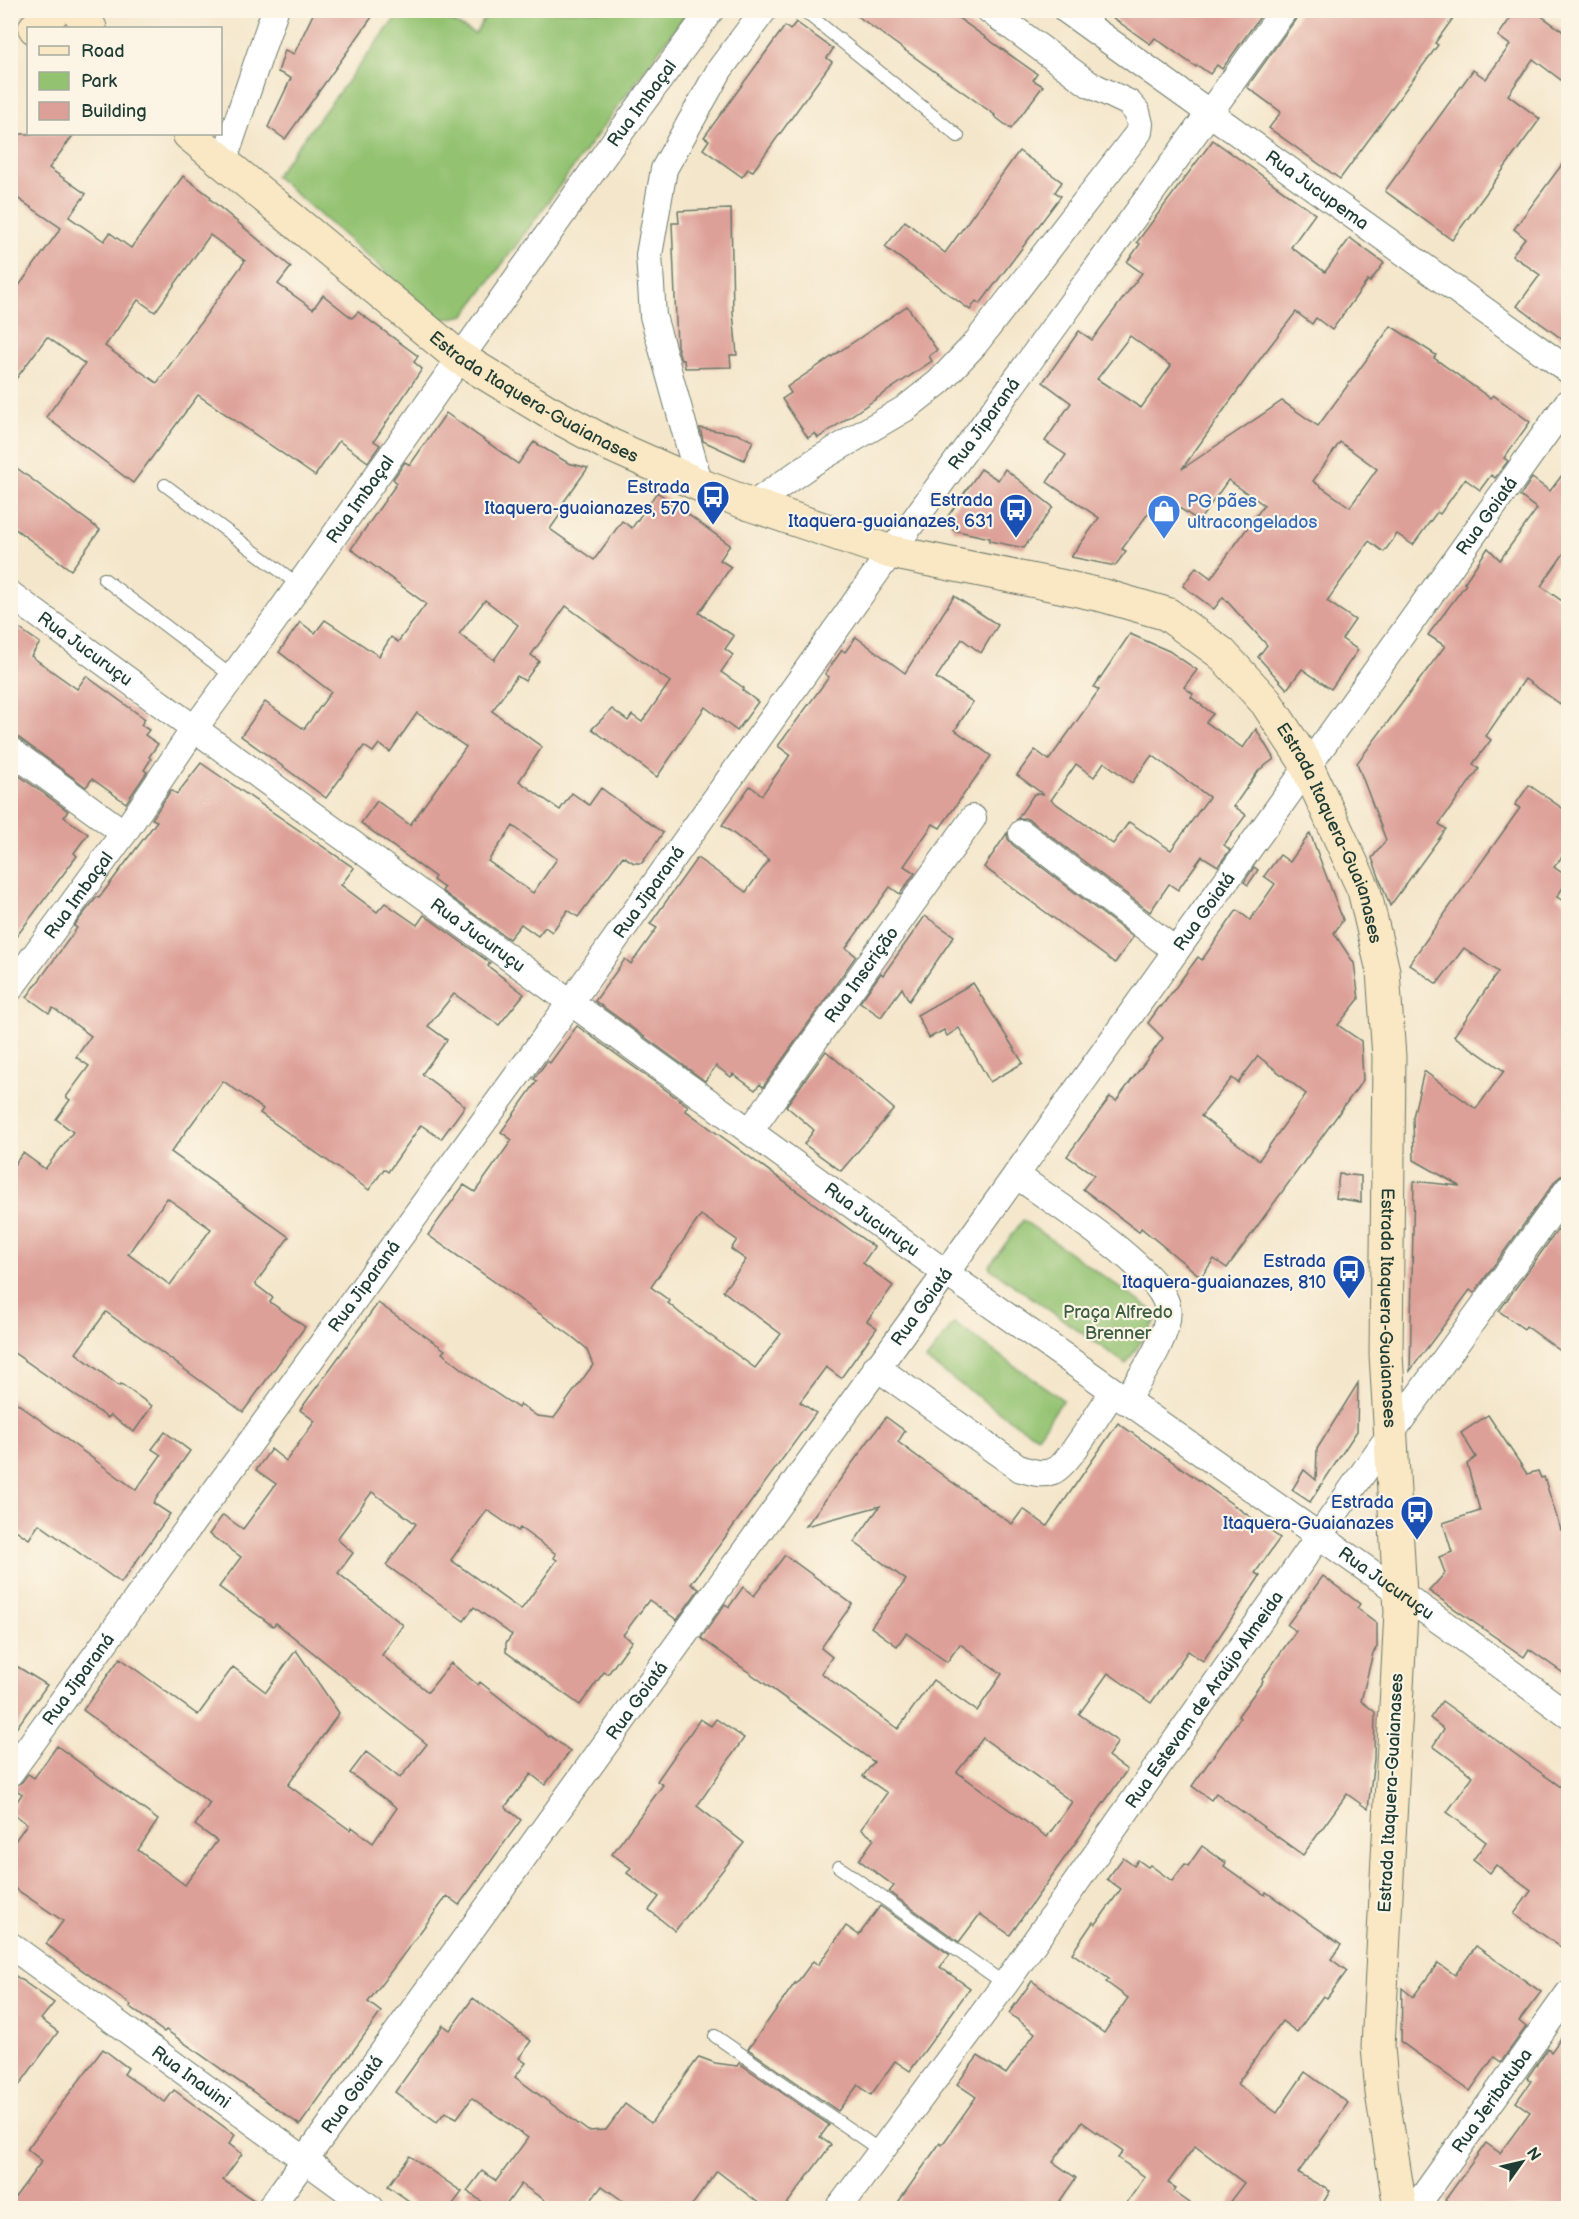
<svg xmlns="http://www.w3.org/2000/svg" width="1579" height="2219" viewBox="0 0 1579 2219" font-family="'Balsamiq Sans',sans-serif">
	<style>
		.green { fill: #93c271; stroke: #598052; stroke-width: 1.5 }
		.building { fill: #dda098; fill-rule: evenodd }
		.lines { fill: none; stroke-linecap: round; stroke-linejoin: round }
		.service-casing { stroke: #6a7869; stroke-width: 14 }
		.minor-casing { stroke: #6a7869; stroke-width: 28 }
		.secondary-casing { stroke: #6a7869; stroke-width: 35 }
		.service { stroke: #fff; stroke-width: 12 }
		.minor { stroke: #fff; stroke-width: 26 }
		.secondary { stroke: #fae7c3; stroke-width: 33 }
		.labels { text-anchor: middle; dominant-baseline: central; stroke-width: 4.5; stroke-linejoin: round; paint-order: stroke }
		.street-label { font-size: 18px; fill: #1f3d34; stroke: #fcf5e5 }
		.transit-label { font-size: 18px; fill: #164399; stroke: #fcf5e5; text-anchor: end }
		.shop-label { font-size: 18px; fill: #366cbe; stroke: #fcf5e5; text-anchor: start }
		.park-label { font-size: 18px; fill: #3c5e43; stroke: #fcf5e5 }
	</style>
	<rect width="100%" height="100%" fill="#fcf5e5"/>
	<filter id="ink" filterUnits="userSpaceOnUse"><feTurbulence type="fractalNoise" baseFrequency=".0167" numOctaves="2"/><feDisplacementMap in="SourceGraphic" scale="12" xChannelSelector="R" yChannelSelector="G"/><feConvolveMatrix kernelMatrix="1 2 1 2 8 2 1 2 1" color-interpolation-filters="sRGB"/></filter>
	<filter id="wash" filterUnits="userSpaceOnUse"><feTurbulence type="fractalNoise" baseFrequency=".008" numOctaves="4" result="noise"/><feDisplacementMap in="SourceGraphic" scale="24" xChannelSelector="R" yChannelSelector="G"/><feGaussianBlur stdDeviation="1.35" result="paint"/><feColorMatrix in="noise" values="0 0 0 0 0 0 0 0 0 0 0 0 0 0 0 0 0 1.4 0 .05"/><feComposite in="paint" operator="in"/></filter>
	<g filter="url(#wash)">
		<rect width="100%" height="100%" fill="#f4e6cb"/>
		<g class="green">
			<path d="M401,11H432L475,34L489,11H688L465,315L441,320L275,176Z"/>
			<path d="M1023,1220L1159,1315L1126,1364L991,1269L989,1266Z"/>
			<path d="M954,1323L1063,1400L1038,1436L1021,1427L926,1360Z"/>
		</g>
		<g id="blocks">
			<g class="building">
				<path d="M315,10H377L285,139L268,127L291,78L278,72L285,50L294,54Z"/>
				<path d="M849,10H947L1037,74L1033,80L1043,86L1011,129L994,116L995,115Z"/>
				<path d="M1102,10H1265L1222,69L1217,65L1210,74L1197,65L1196,67L1155,38L1150,44Z"/>
				<path d="M1299,10H1459L1435,43L1438,45L1340,179L1269,128L1281,112L1247,87L1296,19Z"/>
				<path d="M1516,10H1533L1569,36V86L1533,59L1508,95L1540,119L1452,240L1385,191L1473,70L1486,79L1510,45L1498,36Z"/>
				<path d="M796,22L833,49L827,58L832,62L753,171L748,169L742,177L703,149L709,140L704,137L785,26L790,30Z"/>
				<path d="M20,134H74L49,168L86,194L69,217L104,241L110,233L131,248L183,176L211,197L210,199L291,267L278,284L313,309L323,295L352,318L358,312L418,356L414,362L422,369L374,441L380,445L368,462L339,441L315,476L198,395L133,483L46,417L85,364L47,337L10,387V298L61,228L10,193V147ZM210,235L245,261L157,383L105,346L138,300L155,312Z"/>
				<path d="M1213,140L1315,214L1291,247L1325,272L1350,238L1384,263L1370,282L1368,280L1332,330L1316,318L1312,324L1296,312L1263,355L1182,469L1282,401L1318,426L1391,326L1436,355L1434,358L1490,398L1493,395L1530,422L1504,458L1508,461L1495,478L1491,475L1480,490L1465,479L1440,514L1437,512L1413,545L1397,534L1384,552L1369,541L1327,601L1355,620L1342,639L1358,650L1331,689L1302,669L1287,689L1258,657L1267,645L1223,597L1214,609L1183,586L1196,567L1211,578L1264,505L1228,480L1199,521L1161,496L1122,549L1126,551L1115,566L1071,557L1099,518L1047,482L1066,455L1045,441L1071,403L1043,382L1079,331L1092,340L1142,273L1127,262L1140,244L1137,242ZM1130,336L1171,366L1141,408L1097,379ZM1340,442L1377,469L1350,507L1313,481Z"/>
				<path d="M1019,151L1062,182L1055,192L1061,196L980,304L976,301L970,310L885,247L905,221L945,253Z"/>
				<path d="M1569,155V344L1517,306L1540,275L1512,255L1525,238L1514,229Z"/>
				<path d="M731,209L733,312L737,355H730L731,367L685,368L684,360H681L677,346L672,223H679L678,211Z"/>
				<path d="M907,306L937,350L929,356L932,361L818,438L815,433L808,438L782,399L791,393L787,387Z"/>
				<path d="M446,413L518,464L534,442L568,463L588,468L560,507L564,509L550,529L594,560L622,521L632,528L657,492L730,545L720,560L731,567L699,613L734,636L725,649L733,655L721,672L744,688L742,690L758,702L737,731L705,707L657,777L592,729L612,709L628,721L632,715L642,722L670,682L566,606L531,655L539,661L525,681L517,676L492,711L542,747L519,781L560,810L572,793L589,805L601,788L663,833L642,863H634L623,856L578,917L568,910L552,932L545,927L538,936L521,924L509,939L442,891L444,888L433,880L435,877L361,823L377,801L410,825L466,747L417,713L390,752L379,744L373,752L364,746L326,798L241,736L265,702L304,729L331,692L279,652L300,622L315,633L325,620L379,656L391,637L398,642L426,604L351,549L397,483L393,479L405,462L410,465ZM485,600L518,625L494,660L459,634ZM513,826L557,859L533,893L488,861Z"/>
				<path d="M700,428L737,434L753,441L744,460L703,441Z"/>
				<path d="M10,463L100,530L71,570L10,525Z"/>
				<path d="M1569,466V546L1541,586L1569,606V710L1525,679L1486,736L1491,740L1473,764L1479,769L1439,824L1446,829L1390,906L1372,858L1386,840L1357,763L1445,646L1428,635L1466,584L1464,583L1488,548L1500,560L1537,509L1520,496L1532,478L1550,491Z"/>
				<path d="M981,469L998,480L1005,469L1053,507L1024,548L989,541L990,538L953,530L948,516Z"/>
				<path d="M954,596L998,625L981,653L962,639L936,678L973,702L955,730L991,756L940,828L933,824L904,866L915,873L900,894L890,887L846,948L856,956L763,1087L760,1084L755,1090L733,1074L731,1077L716,1066L705,1081L595,1001L625,959L631,964L657,928L650,924L697,858L746,892L769,860L722,825L750,786L762,795L790,755L778,746L829,677L825,674L842,650L845,652L856,637L905,673Z"/>
				<path d="M10,622L40,643L31,656L77,689L86,676L145,719L141,725L149,730L145,735L158,744L149,757L151,759L144,770L147,772L126,803L92,779L86,787L19,738L10,735Z"/>
				<path d="M1130,634L1169,651L1197,670L1184,687L1193,694L1191,697L1213,714L1206,722L1243,748L1256,729L1274,759L1259,770L1234,806L1246,815L1224,845L1230,850L1218,866L1202,856L1178,890L1169,884L1150,912L1031,821L1025,818L1017,819L1034,794H1043L1017,775L1035,750L1049,760L1099,690L1094,687ZM1152,755L1209,797L1171,850L1129,822L1113,844L1051,800L1076,764L1094,777L1104,762L1132,783Z"/>
				<path d="M201,763L354,868L341,885L377,912L385,903L417,925L424,915L490,963L488,966L524,994L499,1025L454,994L428,1026L447,1040L422,1074L465,1106L441,1139L421,1125L388,1172L384,1169L369,1190L260,1113L263,1109L223,1081L171,1152L289,1237L255,1284L273,1298L270,1302L305,1327L243,1412L106,1312L76,1353L119,1386L121,1384L152,1406L134,1432L110,1415L108,1418L10,1350V1170L23,1153L45,1169L73,1132L56,1119L70,1100L66,1097L89,1066L76,1057L91,1036L53,1008L49,1013L27,997L77,928L74,926L77,922L97,897L99,898L157,821L152,819L171,790L177,794ZM167,1198L211,1229L170,1285L128,1254Z"/>
				<path d="M10,769L68,811L64,817L88,834L74,853L77,856L10,945Z"/>
				<path d="M1529,785L1569,813V848L1554,867L1569,878L1557,897L1569,905V1174L1561,1176L1556,1180L1474,1293L1470,1290L1410,1371L1414,1181L1460,1186L1414,1160L1413,1117L1424,1071L1476,1109L1504,1071L1454,1036L1498,972L1464,948L1437,984L1409,964L1520,808L1515,805Z"/>
				<path d="M1007,833L1008,839L1013,845L1133,937L1115,963L984,867Z"/>
				<path d="M1310,833L1343,920L1334,933L1354,963L1359,999L1338,1025L1361,1041L1363,1080L1227,1268L1214,1259L1201,1277L1141,1228L1139,1232L1083,1189L1094,1175L1067,1156L1110,1097L1116,1101L1163,1038L1148,1023L1160,1006L1161,1007L1198,957L1202,960L1237,910L1250,920L1275,884L1264,876L1280,855L1290,862ZM1258,1056L1306,1094L1259,1160L1201,1116L1232,1078L1238,1083Z"/>
				<path d="M1254,867L1258,870L1248,885L1244,882Z"/>
				<path d="M925,916L954,936L909,1001L902,988L881,1017L860,1002L881,973L883,975Z"/>
				<path d="M973,983L1023,1063L990,1082L959,1028L947,1036L944,1030L929,1038L917,1015Z"/>
				<path d="M577,1026L688,1106L685,1110L874,1247L863,1263L893,1286L867,1321L877,1328L841,1378L826,1367L800,1402L816,1413L691,1584L699,1589L677,1620L649,1600L623,1635L632,1641L608,1674L604,1672L580,1705L506,1652V1643L512,1635L474,1607L464,1621L386,1565L416,1524L372,1492L337,1539L353,1553L338,1573L403,1625L382,1655L428,1692L451,1663L478,1685L480,1682L549,1737L550,1736L570,1751L545,1785L531,1774L505,1807L521,1820L459,1905L447,1896L368,2002L381,2012L300,2125L166,2030L164,2032L130,2007L131,2005L46,1944L63,1921L10,1885V1848L27,1824L10,1812L22,1794L12,1787L22,1782L28,1774L34,1778L57,1746L158,1820L138,1850L185,1885L217,1841L195,1825L210,1803L83,1710L120,1658L198,1715L233,1667L266,1692L296,1650L339,1713L288,1785L350,1830L352,1827L373,1843L397,1808L350,1773L366,1752L400,1778L427,1744L276,1623L273,1626L219,1587L241,1557L209,1534L223,1515L243,1529L276,1484L256,1470L271,1449L286,1461L315,1421L300,1410L378,1303L445,1350L442,1353L482,1384L518,1408L520,1404L537,1416L554,1418L593,1365L586,1348L570,1335L428,1235L464,1185L475,1192L512,1140L501,1132L537,1081L534,1079L547,1061L550,1063ZM701,1215L737,1240L731,1249L746,1260L723,1291L781,1334L755,1368L681,1314L668,1303L670,1301L651,1287ZM487,1510L518,1531L520,1528L556,1554L554,1558L557,1560L521,1610L451,1560Z"/>
				<path d="M826,1051L894,1109L841,1171L804,1144L814,1130L786,1106Z"/>
				<path d="M1339,1174L1361,1176V1202L1336,1198Z"/>
				<path d="M1569,1214V1357L1526,1326L1524,1329L1499,1311Z"/>
				<path d="M1358,1383L1357,1431L1310,1502L1292,1490L1304,1470L1316,1480L1317,1449Z"/>
				<path d="M10,1398L136,1490L161,1455L152,1449L165,1432L190,1451L153,1503L170,1514L121,1583L39,1524L29,1539L10,1526Z"/>
				<path d="M1488,1415L1527,1474L1538,1471L1541,1478L1544,1477L1561,1530L1569,1520V1677L1529,1649L1524,1657L1429,1591L1445,1573L1439,1557L1452,1552L1443,1523L1480,1511L1467,1464L1476,1457L1461,1433Z"/>
				<path d="M886,1417L905,1431L898,1442L949,1480L1012,1524L1023,1509L1047,1526L1118,1423L1280,1538L1255,1573L1260,1576L1203,1661L1188,1651L1151,1703L1108,1673L1079,1714L1118,1742L1108,1756L1127,1770L1010,1935L980,1914L959,1942L889,1892L894,1886L859,1860L874,1839L861,1829L887,1793L863,1776L874,1762L701,1638L725,1604L729,1607L743,1587L754,1596L785,1555L852,1604L821,1648L832,1657L821,1673L898,1729L933,1680L977,1711L1002,1674L960,1644L947,1662L906,1633L897,1646L871,1627L906,1580L854,1542L880,1506L806,1526ZM983,1738L1072,1802L1047,1837L957,1772Z"/>
				<path d="M1323,1576L1360,1604L1357,1608L1377,1623V1647L1373,1653L1361,1701L1375,1712L1374,1759L1368,1809L1347,1794L1303,1855L1216,1793L1211,1800L1192,1786L1240,1718L1238,1716L1263,1681L1262,1679L1296,1631L1287,1625Z"/>
				<path d="M10,1662L47,1685L10,1737Z"/>
				<path d="M1442,1701L1569,1793V1953L1514,1914L1531,1891L1496,1865L1490,1873L1473,1860L1486,1842L1447,1812L1473,1776L1433,1746L1444,1729L1430,1718Z"/>
				<path d="M700,1719L711,1726L716,1719L744,1738L697,1806L744,1843L675,1931L649,1910L659,1897L627,1873L631,1868L612,1854L663,1785L657,1781Z"/>
				<path d="M1202,1846L1226,1863L1224,1866L1265,1895L1266,1892L1341,1945L1331,1959L1347,1971L1327,1998L1323,1996L1297,2032L1282,2021L1237,2084L1277,2113L1305,2072L1348,2103L1298,2173L1330,2191L1320,2208H1225L1244,2183L1195,2146L1168,2183L1176,2188L1173,2191L1197,2208H1123L1145,2177L1118,2158L1123,2151L1082,2122L1053,2162L1076,2178L1055,2208H894L940,2143L942,2145L976,2097L957,2084L978,2056L1006,2074L1035,2033L1009,2013L1032,1981L1104,2033L1128,1998L1106,1982L1109,1979L1072,1953L1093,1922L1096,1924L1121,1889L1107,1879L1123,1858L1134,1866L1138,1860L1148,1867L1150,1865L1172,1881L1185,1864L1188,1866Z"/>
				<path d="M880,1906L950,1955L940,1967L970,1988L910,2071L895,2061L871,2095L858,2085L838,2111L748,2049L795,1983L796,1984L813,1961L818,1965L846,1926L859,1935Z"/>
				<path d="M1476,1946L1541,1992L1519,2021L1526,2027L1501,2062L1494,2057L1470,2091L1401,2042L1402,1988L1413,1997L1438,1963L1455,1975Z"/>
				<path d="M10,1972L54,2003L41,2019L58,2032L10,2098Z"/>
				<path d="M473,1998L531,2041L519,2058L526,2063L515,2077L588,2131L606,2130L625,2104L651,2123L699,2057L715,2063L737,2066L739,2063L829,2125L820,2137L831,2145L784,2208H765L717,2171L690,2208H633L602,2186L585,2208H556L521,2184L504,2208H491L467,2191L482,2171L496,2181L528,2138L472,2098L457,2118L445,2112L437,2122L395,2092L443,2025L450,2030Z"/>
				<path d="M1569,2027V2208H1457L1445,2200L1486,2143L1500,2153L1530,2112L1516,2102L1531,2081L1527,2078L1548,2048L1551,2052Z"/>
				<path d="M103,2049L128,2068L124,2074L165,2102L174,2090L235,2135L229,2144L242,2154L223,2180L257,2202L255,2208H10V2204L42,2161L27,2149Z"/>
				<path d="M410,2156L462,2192L450,2208H419L388,2186Z"/>
			</g>
		</g>
	</g>
	<g filter="url(#ink)">
		<use href="#blocks" fill-opacity="0" stroke="#6a7869" stroke-width="1.5"/>
		<g class="lines">
			<g class="service-casing">
				<g id="service">
					<path d="M803,10L958,136"/>
					<path d="M165,485L299,585"/>
					<path d="M104,579L233,677"/>
					<path d="M839,1867L1005,1984"/>
					<path d="M715,2036L881,2151"/>
				</g>
			</g>
			<g class="minor-casing">
				<g id="minor">
					<path id="s1" d="M1066,10L1568,370"/>
					<path d="M223,163L275,10"/>
					<path d="M700,485L653,316L649,255L664,169L720,69L764,10"/>
					<path d="M752,505L814,462L906,408L939,382L975,344L1139,132L1140,124L1137,112L1129,103L1089,84L989,10"/>
					<path id="s2" d="M10,594L501,952L946,1273L1450,1628L1568,1715"/>
					<path d="M10,750L124,833"/>
					<path d="M1022,833L1176,951"/>
					<path id="s3" d="M10,989L124,833L194,729L273,622L617,137L711,10"/>
					<path id="s4" d="M750,1131L973,818"/>
					<path d="M1016,1175C1049,1199 1160,1269 1167,1306C1173,1333 1139,1379 1125,1401"/>
					<path d="M876,1367L1021,1469C1033,1472 1041,1476 1053,1471C1067,1467 1102,1407 1113,1392"/>
					<path id="s5" d="M10,1773L570,1003L891,552L1284,10"/>
					<path id="s6" d="M10,1945L371,2208"/>
					<path id="s7" d="M270,2208L946,1273L1568,402"/>
					<path id="s8" d="M839,2208L1005,1984L1382,1446L1568,1189"/>
					<path id="s9" d="M1415,2208L1568,1994"/>
				</g>
			</g>
			<g class="secondary-casing">
				<g id="secondary">
					<path d="M78,10L90,28"/>
					<path d="M35,28L43,24L54,10"/>
					<path id="s10" d="M189,134L460,358L547,411L610,445L700,485L752,505L891,552L1060,586L1105,596L1167,614L1221,653L1266,702L1304,760L1364,890L1383,971L1389,1057L1386,1354L1401,1612L1378,2047L1382,2093L1400,2208"/>
				</g>
			</g>
			<use href="#service" class="service"/>
			<use href="#minor" class="minor"/>
			<use href="#secondary" class="secondary"/>
		</g>
	</g>
	<defs>
		<g id="bus-pin" transform="scale(1.725)"><path d="M0 17L-7.5 6A9.5 9.5 0 1 1 7.5 6Z" fill="#1a4fb4" stroke="#fcf5e5"/><path d="M-5-6H5V4H4V6H2V4H-2V6H-4V4H-5ZM-3.5-4V0h7V-4ZM-3.5 1.2v1.5H-2V1.2ZM2 1.2v1.5H3.5V1.2Z" fill="#fff"/></g>
		<g id="shop-pin" transform="scale(1.725)"><path d="M0 17L-7.5 6A9.5 9.5 0 1 1 7.5 6Z" fill="#3f7fe0" stroke="#fcf5e5"/><path d="M-5-2.5h2.3a2.7 3.5 0 0 1 5.4 0H5L5.5 6h-11ZM-1.5-2.5h3a1.5 2.3 0 0 0-3 0Z" fill="#fff"/></g>
	</defs>
	<g fill-rule="evenodd">
		<use href="#bus-pin" x="713" y="497"/>
		<use href="#bus-pin" x="1016" y="510"/>
		<use href="#shop-pin" x="1164" y="511"/>
		<use href="#bus-pin" x="1349" y="1271"/>
		<use href="#bus-pin" x="1417" y="1512"/>
	</g>
	<g class="labels">
		<g class="street-label">
			<text stroke="none"><textPath href="#s3" startOffset="1088">Rua Imbaçal</textPath></text>
			<text stroke="none"><textPath href="#s1" startOffset="309">Rua Jucupema</textPath></text>
			<text stroke="none"><textPath href="#s10" startOffset="435">Estrada Itaquera-Guaianases</textPath></text>
			<text stroke="none"><textPath href="#s5" startOffset="1664">Rua Jiparaná</textPath></text>
			<text stroke="none"><textPath href="#s3" startOffset="602">Rua Imbaçal</textPath></text>
			<text stroke="none"><textPath href="#s7" startOffset="2084">Rua Goiatá</textPath></text>
			<text stroke="none"><textPath href="#s2" startOffset="93">Rua Jucuruçu</textPath></text>
			<text stroke="none"><textPath href="#s10" startOffset="1389">Estrada Itaquera-Guaianases</textPath></text>
			<text stroke="none"><textPath href="#s5" startOffset="1088">Rua Jiparaná</textPath></text>
			<text stroke="none"><textPath href="#s3" startOffset="116">Rua Imbaçal</textPath></text>
			<text stroke="none"><textPath href="#s7" startOffset="1598">Rua Goiatá</textPath></text>
			<text stroke="none"><textPath href="#s2" startOffset="579">Rua Jucuruçu</textPath></text>
			<text stroke="none"><textPath href="#s4" startOffset="192">Rua Inscrição</textPath></text>
			<text stroke="none"><textPath href="#s2" startOffset="1065">Rua Jucuruçu</textPath></text>
			<text stroke="none"><textPath href="#s5" startOffset="602">Rua Jiparaná</textPath></text>
			<text stroke="none"><textPath href="#s7" startOffset="1112">Rua Goiatá</textPath></text>
			<text stroke="none"><textPath href="#s10" startOffset="1875">Estrada Itaquera-Guaianases</textPath></text>
			<text stroke="none"><textPath href="#s2" startOffset="1695">Rua Jucuruçu</textPath></text>
			<text stroke="none"><textPath href="#s5" startOffset="116">Rua Jiparaná</textPath></text>
			<text stroke="none"><textPath href="#s7" startOffset="626">Rua Goiatá</textPath></text>
			<text stroke="none"><textPath href="#s8" startOffset="626">Rua Estevam de Araújo Almeida</textPath></text>
			<text transform="translate(1391 1793) rotate(-87)">Estrada Itaquera-Guaianases</text>
			<text stroke="none"><textPath href="#s6" startOffset="224">Rua Inauini</textPath></text>
			<text stroke="none"><textPath href="#s7" startOffset="140">Rua Goiatá</textPath></text>
			<text stroke="none"><textPath href="#s9" startOffset="132">Rua Jeribatuba</textPath></text>
		</g>
		<g class="transit-label">
			<text x="690" y="487">Estrada<tspan x="690" dy="21">Itaquera-guaianazes, 570</tspan></text>
			<text x="993" y="500">Estrada<tspan x="993" dy="21">Itaquera-guaianazes, 631</tspan></text>
			<text x="1326" y="1261">Estrada<tspan x="1326" dy="21">Itaquera-guaianazes, 810</tspan></text>
			<text x="1394" y="1502">Estrada<tspan x="1394" dy="21">Itaquera-Guaianazes</tspan></text>
		</g>
		<g class="shop-label">
			<text x="1187" y="501">PG pães<tspan x="1187" dy="21">ultracongelados</tspan></text>
		</g>
		<g class="park-label">
			<text x="1118" y="1312">Praça Alfredo<tspan x="1118" dy="21">Brenner</tspan></text>
		</g>
	</g>
	<rect width="1579" height="2219" fill="none" stroke="#fcf5e5" stroke-width="36"/>
	<rect x="27" y="27" width="195" height="108" fill="#fcf5e5" stroke="#a4ab9e" stroke-width="1.5"/>
	<rect x="39" y="46" width="30" height="9" fill="#fae7c3" stroke="#a4ab9e" stroke-width="1.5"/>
	<text x="81" y="57" font-size="18" fill="#1f3d34">Road</text>
	<rect x="39" y="72" width="30" height="18" fill="#93c271" stroke="#a4ab9e" stroke-width="1.5"/>
	<text x="81" y="87" font-size="18" fill="#1f3d34">Park</text>
	<rect x="39" y="102" width="30" height="18" fill="#dda098" stroke="#a4ab9e" stroke-width="1.5"/>
	<text x="81" y="117" font-size="18" fill="#1f3d34">Building</text>
	<g transform="translate(1522 2162) rotate(56)" stroke="#fcf5e5" stroke-width="4.5" paint-order="stroke">
	<path d="M0-4.5L10 22L0 15L-10 22Z" fill="#1f3d34"/>
	<text y="-9" font-size="16" font-weight="bold" text-anchor="middle" fill="#1f3d34">N</text>
	</g>
</svg>
